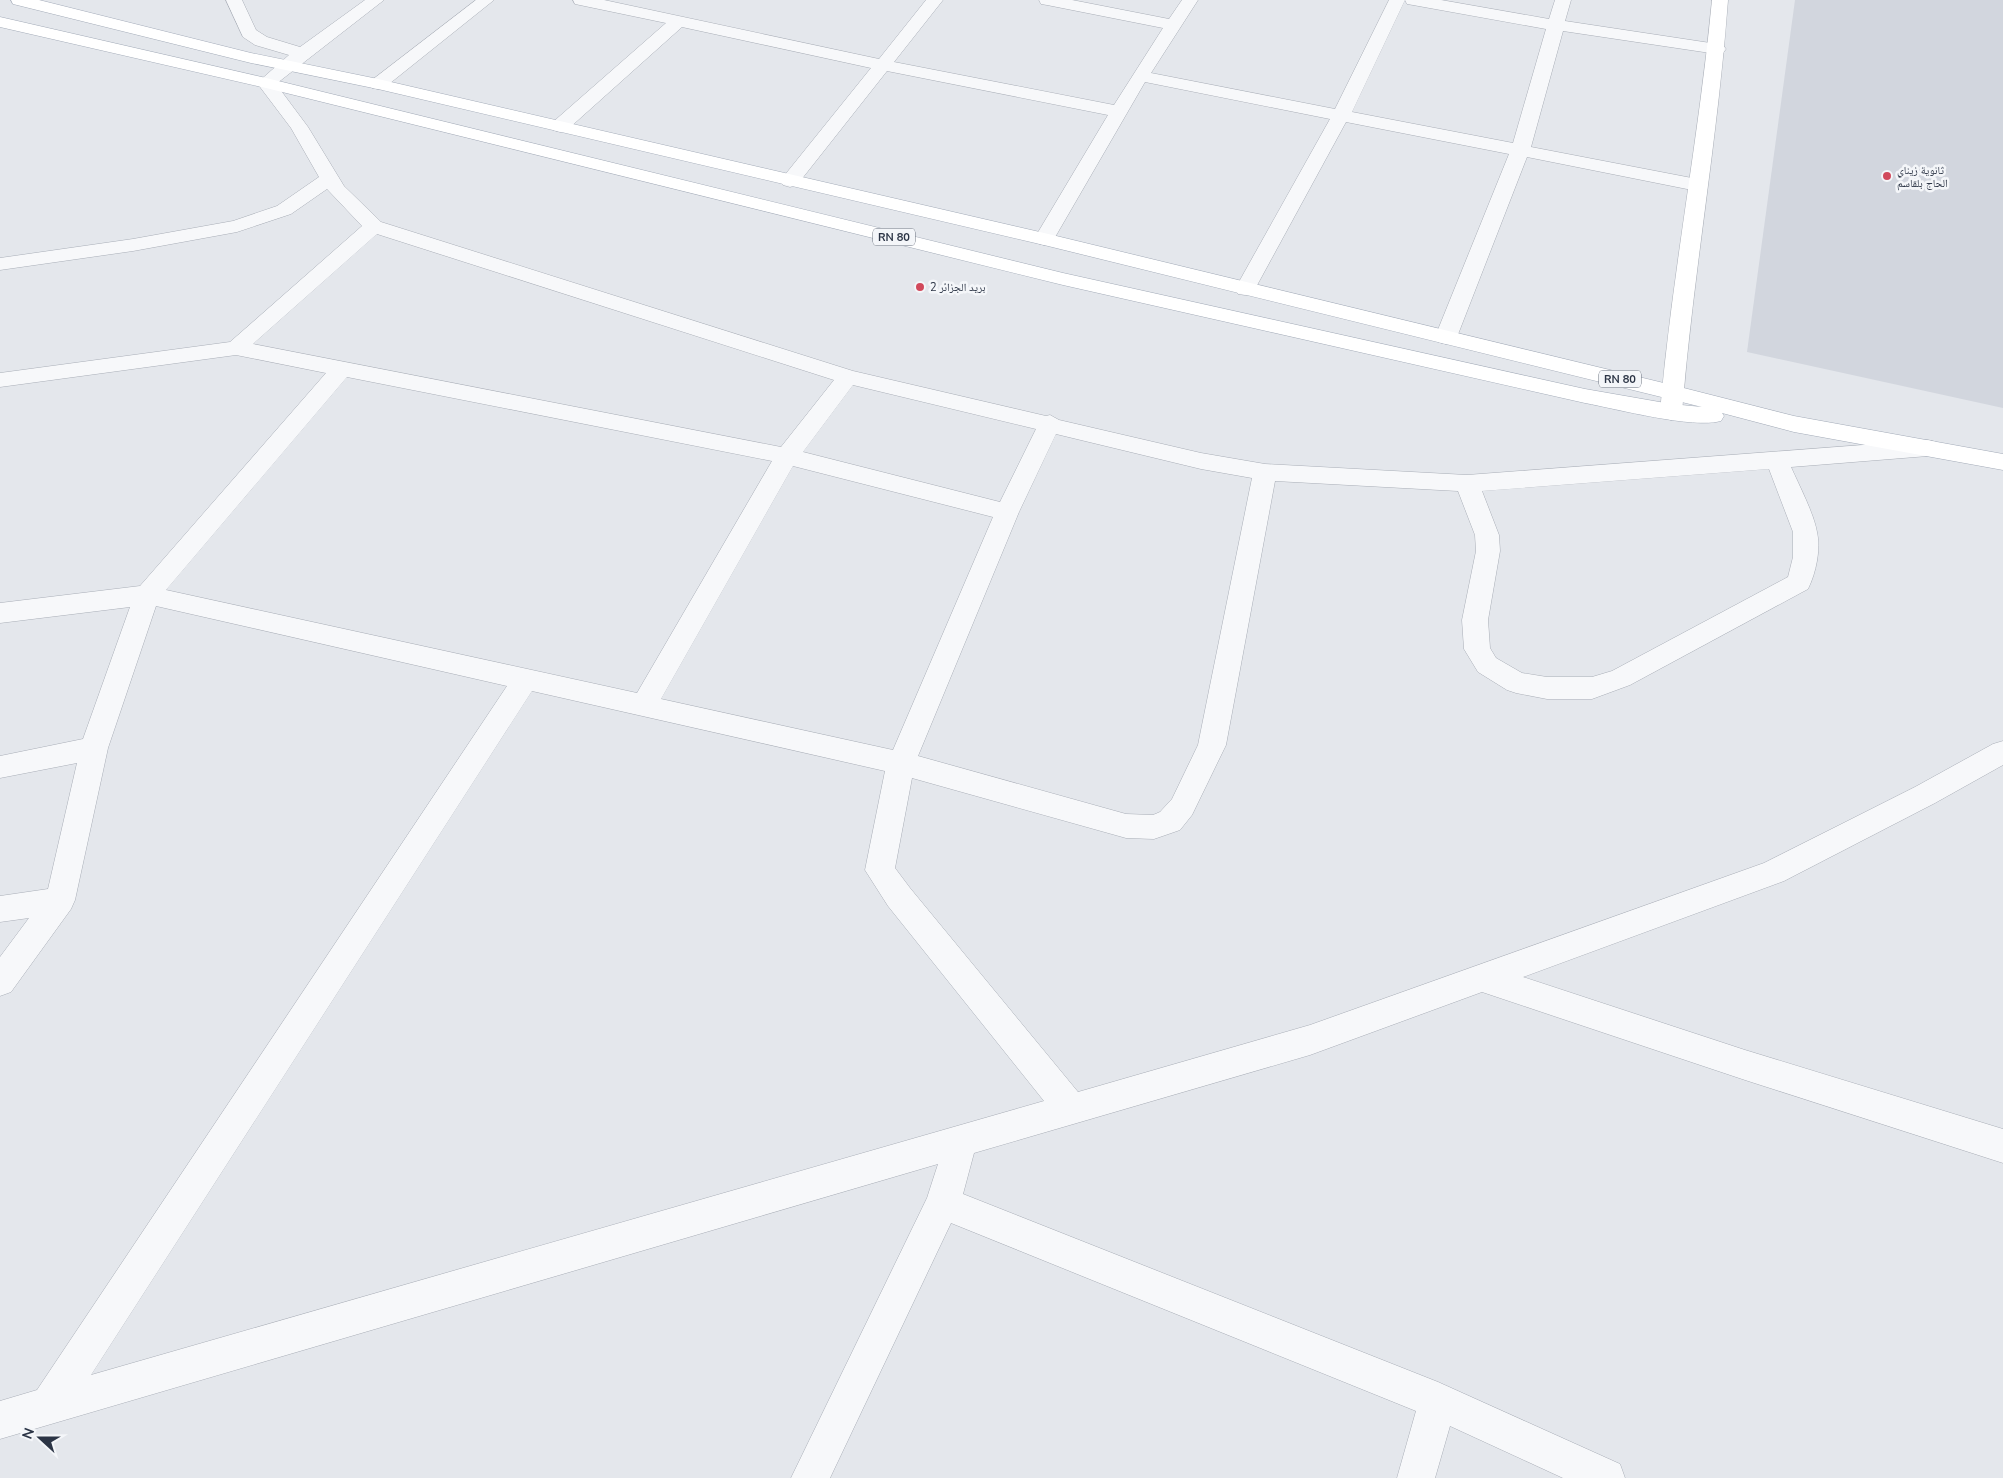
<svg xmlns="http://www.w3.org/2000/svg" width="2003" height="1478" viewBox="0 0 2003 1478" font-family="'Nunito Sans','Noto Naskh Arabic',sans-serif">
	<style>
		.built { fill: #d2d6de }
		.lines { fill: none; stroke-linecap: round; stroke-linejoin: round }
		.street-casing { stroke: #a9aeb7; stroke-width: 1 }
		.secondary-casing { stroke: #a9aeb7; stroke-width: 1 }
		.primary-casing { stroke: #a3abb8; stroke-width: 1 }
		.street { fill: #f7f8fa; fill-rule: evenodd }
		.secondary { fill: #fff; fill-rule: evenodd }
		.primary { fill: #fff; fill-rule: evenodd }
		.poi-dot { fill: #d1495b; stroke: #f4f6f9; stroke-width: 2 }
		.labels { text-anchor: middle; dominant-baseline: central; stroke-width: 5; stroke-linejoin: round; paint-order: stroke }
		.far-poi-label { font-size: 11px; fill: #2b3445; stroke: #f4f6f9; text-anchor: start }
		.shield { fill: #f4f6f9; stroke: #676e7b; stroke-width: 1 }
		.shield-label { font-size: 11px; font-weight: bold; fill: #2b3445 }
	</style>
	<rect width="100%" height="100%" fill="#e4e7ec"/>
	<path class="built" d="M1795,0H2003V408L1747,352Z"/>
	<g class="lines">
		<g class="street-casing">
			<g id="street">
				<path d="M226,0H242L256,30L267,37L300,47L365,0H384L276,84L308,127L344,186L381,222L853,371L1046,416L1050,415L1059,420L1201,453L1265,464L1467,475L1928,440L1936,442L1940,448L1936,454L1928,456L1791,467C1799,485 1814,514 1817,532C1821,549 1816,573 1808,589L1630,685L1592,699H1547L1516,693L1507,690L1478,672L1464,649L1462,620L1476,551L1475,535L1458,491L1275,481L1226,745L1192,815L1180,830L1154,839L1126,838L912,778L895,868L910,888L1078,1092L1310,1025L1764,863L1915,787L1993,744L2003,741V765L1935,803L1784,881L1523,977L1745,1050L2003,1129V1163L1745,1080L1482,992L1310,1055L974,1153L963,1194L1438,1382L1620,1464L1625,1478H1563L1450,1426L1435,1478H1397L1416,1411L951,1223L830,1478H791L927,1198L938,1164L0,1439V1401L37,1390L507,686L156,606L108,748L75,900L71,909L11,992L0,996V957L29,918L0,922V896L48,889L77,763L0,778V756L83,739L130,607L0,623V603L140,586L326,373L236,355L0,387V373L230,342L362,226L327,189L291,214L237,232L133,251L0,270V258L133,239L233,221L277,206L319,177L291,128L257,83L289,55L255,45L243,37ZM377,234L834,380L781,447L253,344ZM347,377L772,461L637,693L166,590ZM853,385L1036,429L1000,502L803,452ZM1056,434L1201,469L1252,478L1198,745L1172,799L1160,812L1153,815L1126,814L918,756L1019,512ZM793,466L993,517L893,750L661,699ZM1769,469L1793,532V557L1788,577L1612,671L1592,677H1547L1522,673L1496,658L1490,648L1488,620L1500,551L1499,535L1482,491ZM532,691L885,771L865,870L888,906L1044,1101L91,1375Z"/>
				<path d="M476,0H494L384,88L378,89L372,88L369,84L372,80Z"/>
				<path d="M573,0H604L879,59L926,0H943L894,62L1114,105L1163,28L1047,5L1041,4L1039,0H1072L1169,19L1182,0H1198L1151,73L1335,109L1389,0H1441L1549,19L1555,0H1571L1565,21L1717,44L1723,45L1726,49L1723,53L1717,54L1563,31L1531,147L1697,179L1704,181L1707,185L1704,189L1697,191L1527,157L1457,337L1454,342L1446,344L1438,342L1435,337L1509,154L1346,122L1255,289L1252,294L1245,295L1238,294L1235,289L1330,119L1145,82L1054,239L1051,243L1044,245L1037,243L1034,239L1108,115L887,71L797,185L790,187L783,185L780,181L871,68L682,27L567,130L560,132L553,130L551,126L553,122L666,23L575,4ZM1405,0L1407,4L1413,5L1546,29L1513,143L1352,112Z"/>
			</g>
		</g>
		<g class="secondary-casing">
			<path id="secondary" d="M1712,0H1728C1718,138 1693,274 1682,412L1679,417L1671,420L1663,417L1660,412C1672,274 1699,138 1712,0Z"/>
		</g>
		<g class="primary-casing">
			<path id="primary" d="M11,0H39L251,53L378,79L1044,233L1672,385L1794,416L2003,454V470L1794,432L1722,413L1724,416L1721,421C1693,429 1617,409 1585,403L1063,285L266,88L0,27V17L266,78L1063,273L1585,389L1671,404L1702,407L1044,245L378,89L251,63L13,4Z"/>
		</g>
		<use href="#street" class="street"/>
		<use href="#secondary" class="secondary"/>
		<use href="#primary" class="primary"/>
	</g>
	<g class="poi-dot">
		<circle cx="1887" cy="176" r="5"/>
		<circle cx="920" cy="287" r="5"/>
	</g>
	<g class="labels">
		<g class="far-poi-label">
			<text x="1897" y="170">ثانوية زيناي<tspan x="1897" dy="13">الحاج بلقاسم</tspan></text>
			<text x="930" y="287">بريد الجزائر 2</text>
		</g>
		<g class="shield">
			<rect x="873" y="228.5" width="42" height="17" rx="4"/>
			<rect x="1599" y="370.5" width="42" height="17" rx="4"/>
		</g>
		<g class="shield-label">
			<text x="894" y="237">RN 80</text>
			<text x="1620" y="379">RN 80</text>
		</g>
	</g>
	<g transform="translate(40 1438) rotate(291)" stroke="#f4f6f9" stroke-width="4" paint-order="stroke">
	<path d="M0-4L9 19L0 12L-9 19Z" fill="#2b3445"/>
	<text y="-8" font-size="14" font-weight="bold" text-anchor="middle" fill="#2b3445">N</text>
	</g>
</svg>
